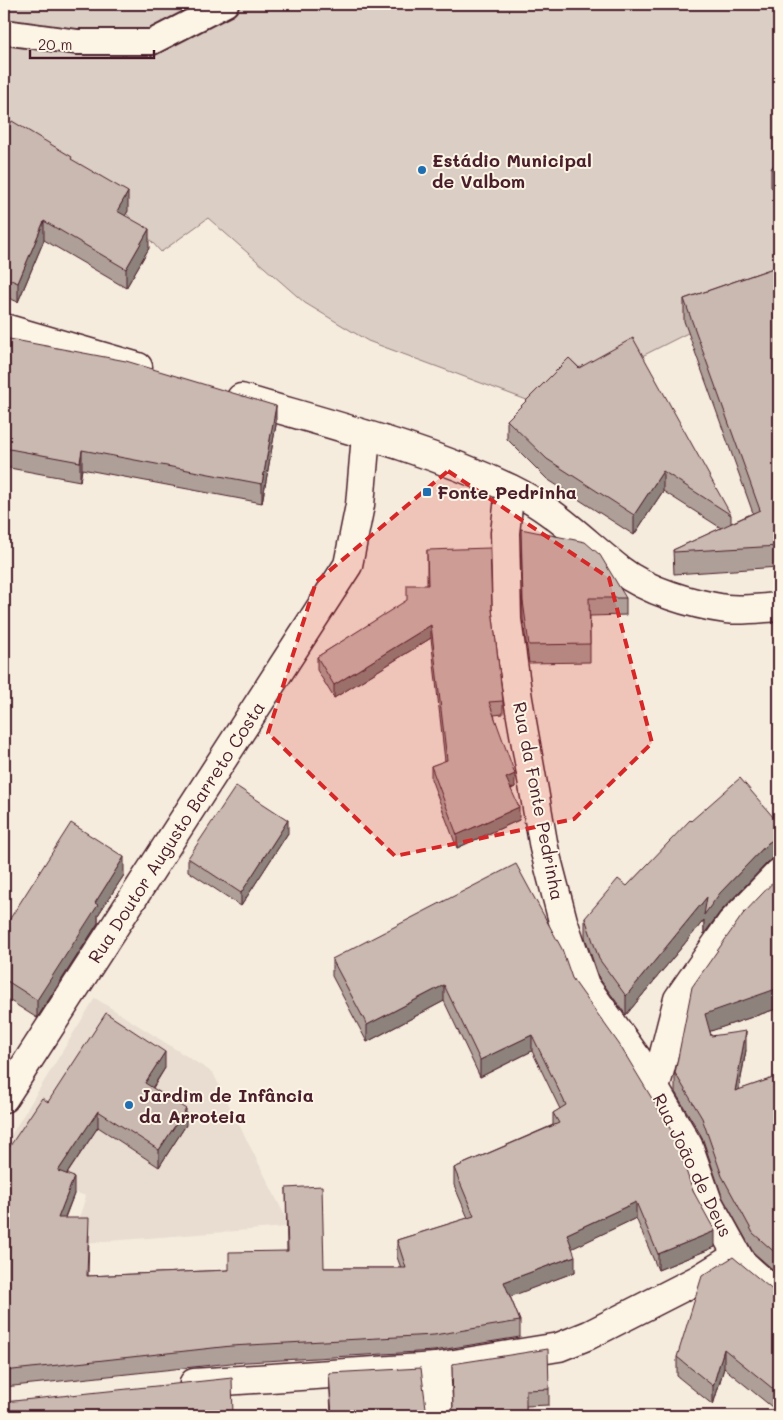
<svg xmlns="http://www.w3.org/2000/svg" width="783" height="1420" viewBox="0 0 783 1420" font-family="Mali,sans-serif">
	<style>
		.built { fill: #e8ddd0 }
		.green { fill: #dbcec4; stroke: #927678 }
		.lines { fill: none; stroke-linecap: round; stroke-linejoin: round }
		.service-casing { stroke: #4a1f2b; stroke-width: 28 }
		.minor-casing { stroke: #4a1f2b; stroke-width: 31 }
		.tertiary-casing { stroke: #4a1f2b; stroke-width: 31 }
		.service { stroke: #fcf5e5; stroke-width: 24 }
		.minor { stroke: #fcf5e5; stroke-width: 28 }
		.tertiary { stroke: #fcf5e5; stroke-width: 28 }
		.wall { fill: #ae9f98; stroke: #4a1f2b }
		.shaded-wall { fill: #8d827c; stroke: #4a1f2b }
		.building { fill: #cab9b1; stroke: #4a1f2b }
		.marked { fill: #d62828; fill-opacity: 0.2; stroke: #d62828; stroke-width: 4; stroke-dasharray: 10 6; stroke-linejoin: round }
		.poi-dot { fill: #1f6fb2; stroke: #fcf5e5; stroke-width: 2 }
		.labels { text-anchor: middle; dominant-baseline: central; stroke-width: 4; stroke-linejoin: round; paint-order: stroke }
		.poi-label { font-size: 18px; font-weight: bold; fill: #4a1f2b; stroke: #fcf5e5; text-anchor: start }
		.street-label { font-size: 18px; fill: #4a1f2b; stroke: #fcf5e5 }
	</style>
	<rect width="100%" height="100%" fill="#f5ecde"/>
	<filter id="ink" filterUnits="userSpaceOnUse"><feTurbulence type="fractalNoise" baseFrequency=".02" numOctaves="2"/><feDisplacementMap in="SourceGraphic" scale="10" xChannelSelector="R" yChannelSelector="G"/><feConvolveMatrix kernelMatrix="1 2 1 2 8 2 1 2 1" color-interpolation-filters="sRGB"/></filter>
	<g filter="url(#ink)">
		<path class="built" d="M95,998L213,1073L287,1220L286,1227L71,1244L86,1196L4,1169L15,1141L10,1137Z"/>
		<path class="green" d="M4,4H779V287L543,406L368,341L305,303L208,218L161,252L125,212L4,128Z"/>
		<g class="lines">
			<g class="service-casing">
				<path id="service" d="M4,32L77,42H152L226,4"/>
			</g>
			<g class="minor-casing">
				<g id="minor">
					<path d="M510,489L505,533L507,620L518,699L544,848L563,921L585,985L637,1058L688,1145L708,1202L741,1262L779,1296"/>
					<path d="M655,1089L678,999L731,923L779,873"/>
					<path d="M4,1098L348,565L360,505L366,435"/>
					<path d="M436,1367L439,1416"/>
					<path d="M194,1383L436,1367L559,1347L589,1335L699,1279L733,1258"/>
				</g>
			</g>
			<g class="tertiary-casing">
				<g id="tertiary">
					<path d="M4,328L138,367"/>
					<path d="M241,398C332,425 425,448 511,489C556,511 582,540 620,570C647,591 692,604 726,609C743,611 762,608 779,607"/>
				</g>
			</g>
			<use href="#service" class="service"/>
			<use href="#minor" class="minor"/>
			<use href="#tertiary" class="tertiary"/>
		</g>
		<g class="wall">
			<path d="M4,134L72,160L128,211L125,215L149,248L126,288L44,240L18,302L4,296Z"/>
			<path d="M779,158V193L771,187V169Z"/>
			<path d="M779,266V567L674,574L673,550L721,528L663,491L634,535L547,479L507,439V420L569,358L731,515V523L753,513L684,321V299Z"/>
			<path d="M4,338L276,425L262,503L82,469L80,481L4,467Z"/>
			<path d="M521,529L626,598V615L590,616V662L529,663L523,619Z"/>
			<path d="M427,550L492,609L503,701V714L494,715L515,787L511,789L519,820L457,848L431,779V766L445,761L431,638L334,698L317,670V657L407,601L427,585Z"/>
			<path d="M691,821L779,824V858H774L768,862L720,912L704,934V920L626,1015L599,978L585,937V918L627,886Z"/>
			<path d="M288,833L241,906L188,871V858Z"/>
			<path d="M124,875L98,915V923L37,1018L4,997V928Z"/>
			<path d="M779,876L776,1009L710,1031L711,1036L746,1050L739,1090L779,1076V1275L753,1252L722,1196L702,1137L675,1092V1073Z"/>
			<path d="M332,959L572,978L693,1191L715,1247L658,1270L636,1218L572,1248L575,1272L510,1296L520,1321V1337L434,1351L231,1363L4,1387V1155L48,1102L165,1068L153,1088L186,1125L159,1167L98,1127L67,1174L74,1194L65,1218L89,1235L88,1276L229,1270L287,1251L286,1188L324,1268H401L397,1257V1240L468,1218L454,1185V1168L553,1125V1113L560,1109L532,1051L480,1077L444,1001L367,1042L332,976Z"/>
			<path d="M775,1292H779V1406L772,1407L724,1368L713,1405L677,1376V1357Z"/>
			<path d="M452,1364L549,1389V1405L526,1406V1416H331L329,1373L426,1408L432,1414L440,1416L448,1413L453,1407Z"/>
		</g>
		<g class="shaded-wall">
			<path d="M128,192V211L117,230V211Z"/>
			<path d="M44,221V240L18,302V283Z"/>
			<path d="M149,229V248L126,288V269Z"/>
			<path d="M276,406V425L262,503V484Z"/>
			<path d="M82,450V469L80,481V462Z"/>
			<path d="M663,471V491L634,535V515Z"/>
			<path d="M431,625V638L334,698V685Z"/>
			<path d="M515,774V787L506,791V778Z"/>
			<path d="M519,807V820L457,848V835Z"/>
			<path d="M288,820V833L241,906V893Z"/>
			<path d="M774,839V858L768,862L720,912L704,934V920L626,1015V996L707,897L720,893L768,843Z"/>
			<path d="M124,857V875L98,915V923L37,1018V1000L95,903Z"/>
			<path d="M779,973V992L776,1009L705,1033V1014Z"/>
			<path d="M444,985V1001L367,1042V1025Z"/>
			<path d="M746,1031V1050L735,1110V1091Z"/>
			<path d="M532,1035V1051L480,1077V1060Z"/>
			<path d="M165,1052V1068L145,1099V1083Z"/>
			<path d="M186,1109V1125L159,1167V1150Z"/>
			<path d="M98,1111V1127L58,1187V1171Z"/>
			<path d="M74,1177V1194L58,1234V1218Z"/>
			<path d="M636,1202V1218L567,1251V1234Z"/>
			<path d="M715,1231V1247L658,1270V1254Z"/>
			<path d="M575,1256V1272L504,1299V1282Z"/>
			<path d="M724,1349V1368L713,1405V1386Z"/>
		</g>
		<g class="building">
			<path d="M12,121L72,157L71,159L128,192L117,211L149,229L126,269L44,221L18,283L4,277V134Z"/>
			<path d="M779,158V175L771,169Z"/>
			<path d="M779,266V546L674,552L673,550L760,510L684,299Z"/>
			<path d="M4,338L126,361L276,406L262,484L82,450L80,462L4,448Z"/>
			<path d="M633,338L731,515L663,471L634,515L547,459L507,420L569,358L579,368Z"/>
			<path d="M521,529L585,542L600,555L626,598H589L590,644L529,645L523,601Z"/>
			<path d="M490,548L492,609L503,701L489,702L515,774L506,778L519,807L457,835L431,766L447,760L431,625L334,685L317,657L407,600V585H428L427,550Z"/>
			<path d="M740,778L779,824V839H774L768,843L720,893L704,915L707,897L626,996L599,959L585,918L618,879L627,886L690,820L691,821Z"/>
			<path d="M236,786L288,820L241,893L188,858Z"/>
			<path d="M71,823L124,857L95,903L98,905L37,1000L4,979V928Z"/>
			<path d="M516,864L562,949L572,978L619,1044L674,1135L693,1191L715,1231L658,1254L636,1202L567,1234L575,1256L504,1282L520,1321L434,1335L231,1346L4,1371V1155L42,1098L48,1102L106,1013L165,1052L145,1083L186,1109L159,1150L98,1111L58,1171L74,1177L58,1218H89L87,1276L229,1270V1252L288,1251L286,1188L322,1186L324,1268H406L397,1240L474,1216L454,1168L559,1123L553,1113L566,1105L532,1035L480,1060L444,985L367,1025L332,959Z"/>
			<path d="M779,876V973L776,989L705,1014L711,1036L746,1031L735,1091L779,1076V1256L753,1233L722,1176L702,1118L675,1073L692,987L743,914Z"/>
			<path d="M733,1257L775,1292H779V1387L772,1388L724,1349L713,1386L677,1357L702,1276Z"/>
			<path d="M548,1349L549,1389L526,1390V1416H332L329,1373L421,1368L426,1408L432,1414L440,1416L448,1413L453,1407L452,1364Z"/>
			<path d="M232,1378L233,1416H4V1402Z"/>
		</g>
	</g>
	<path class="marked" d="M448,471L609,578L652,743L574,819L395,856L268,733L316,582Z"/>
	<g class="poi-dot">
		<circle cx="422" cy="170" r="5"/>
		<rect x="422" y="487" width="10" height="10" rx="2.5"/>
		<circle cx="129" cy="1105" r="5"/>
	</g>
	<g class="labels">
		<g class="poi-label">
			<text x="432" y="160">Estádio Municipal<tspan x="432" dy="21">de Valbom</tspan></text>
			<text x="437" y="492">Fonte Pedrinha</text>
			<text x="139" y="1095">Jardim de Infância<tspan x="139" dy="21">da Arroteia</tspan></text>
		</g>
		<g class="street-label">
			<text transform="translate(539 801) rotate(79)">Rua da Fonte Pedrinha</text>
			<text transform="translate(176 832) rotate(-57)">Rua Doutor Augusto Barreto Costa</text>
			<text transform="translate(693 1165) rotate(64)">Rua João de Deus</text>
		</g>
	</g>
	<rect width="783" height="1420" fill="none" stroke="#fcf5e5" stroke-width="20"/>
	<rect x="10" y="10" width="763" height="1400" fill="none" stroke="#4a1f2b" stroke-width="2" filter="url(#ink)"/>
	<path d="M30 50v8h124v-8" fill="none" stroke="#4a1f2b" stroke-width="2.5"/>
	<text x="38" y="50" font-size="15" fill="#4a1f2b" stroke="#fcf5e5" stroke-width="4" paint-order="stroke">20 m</text>
</svg>
